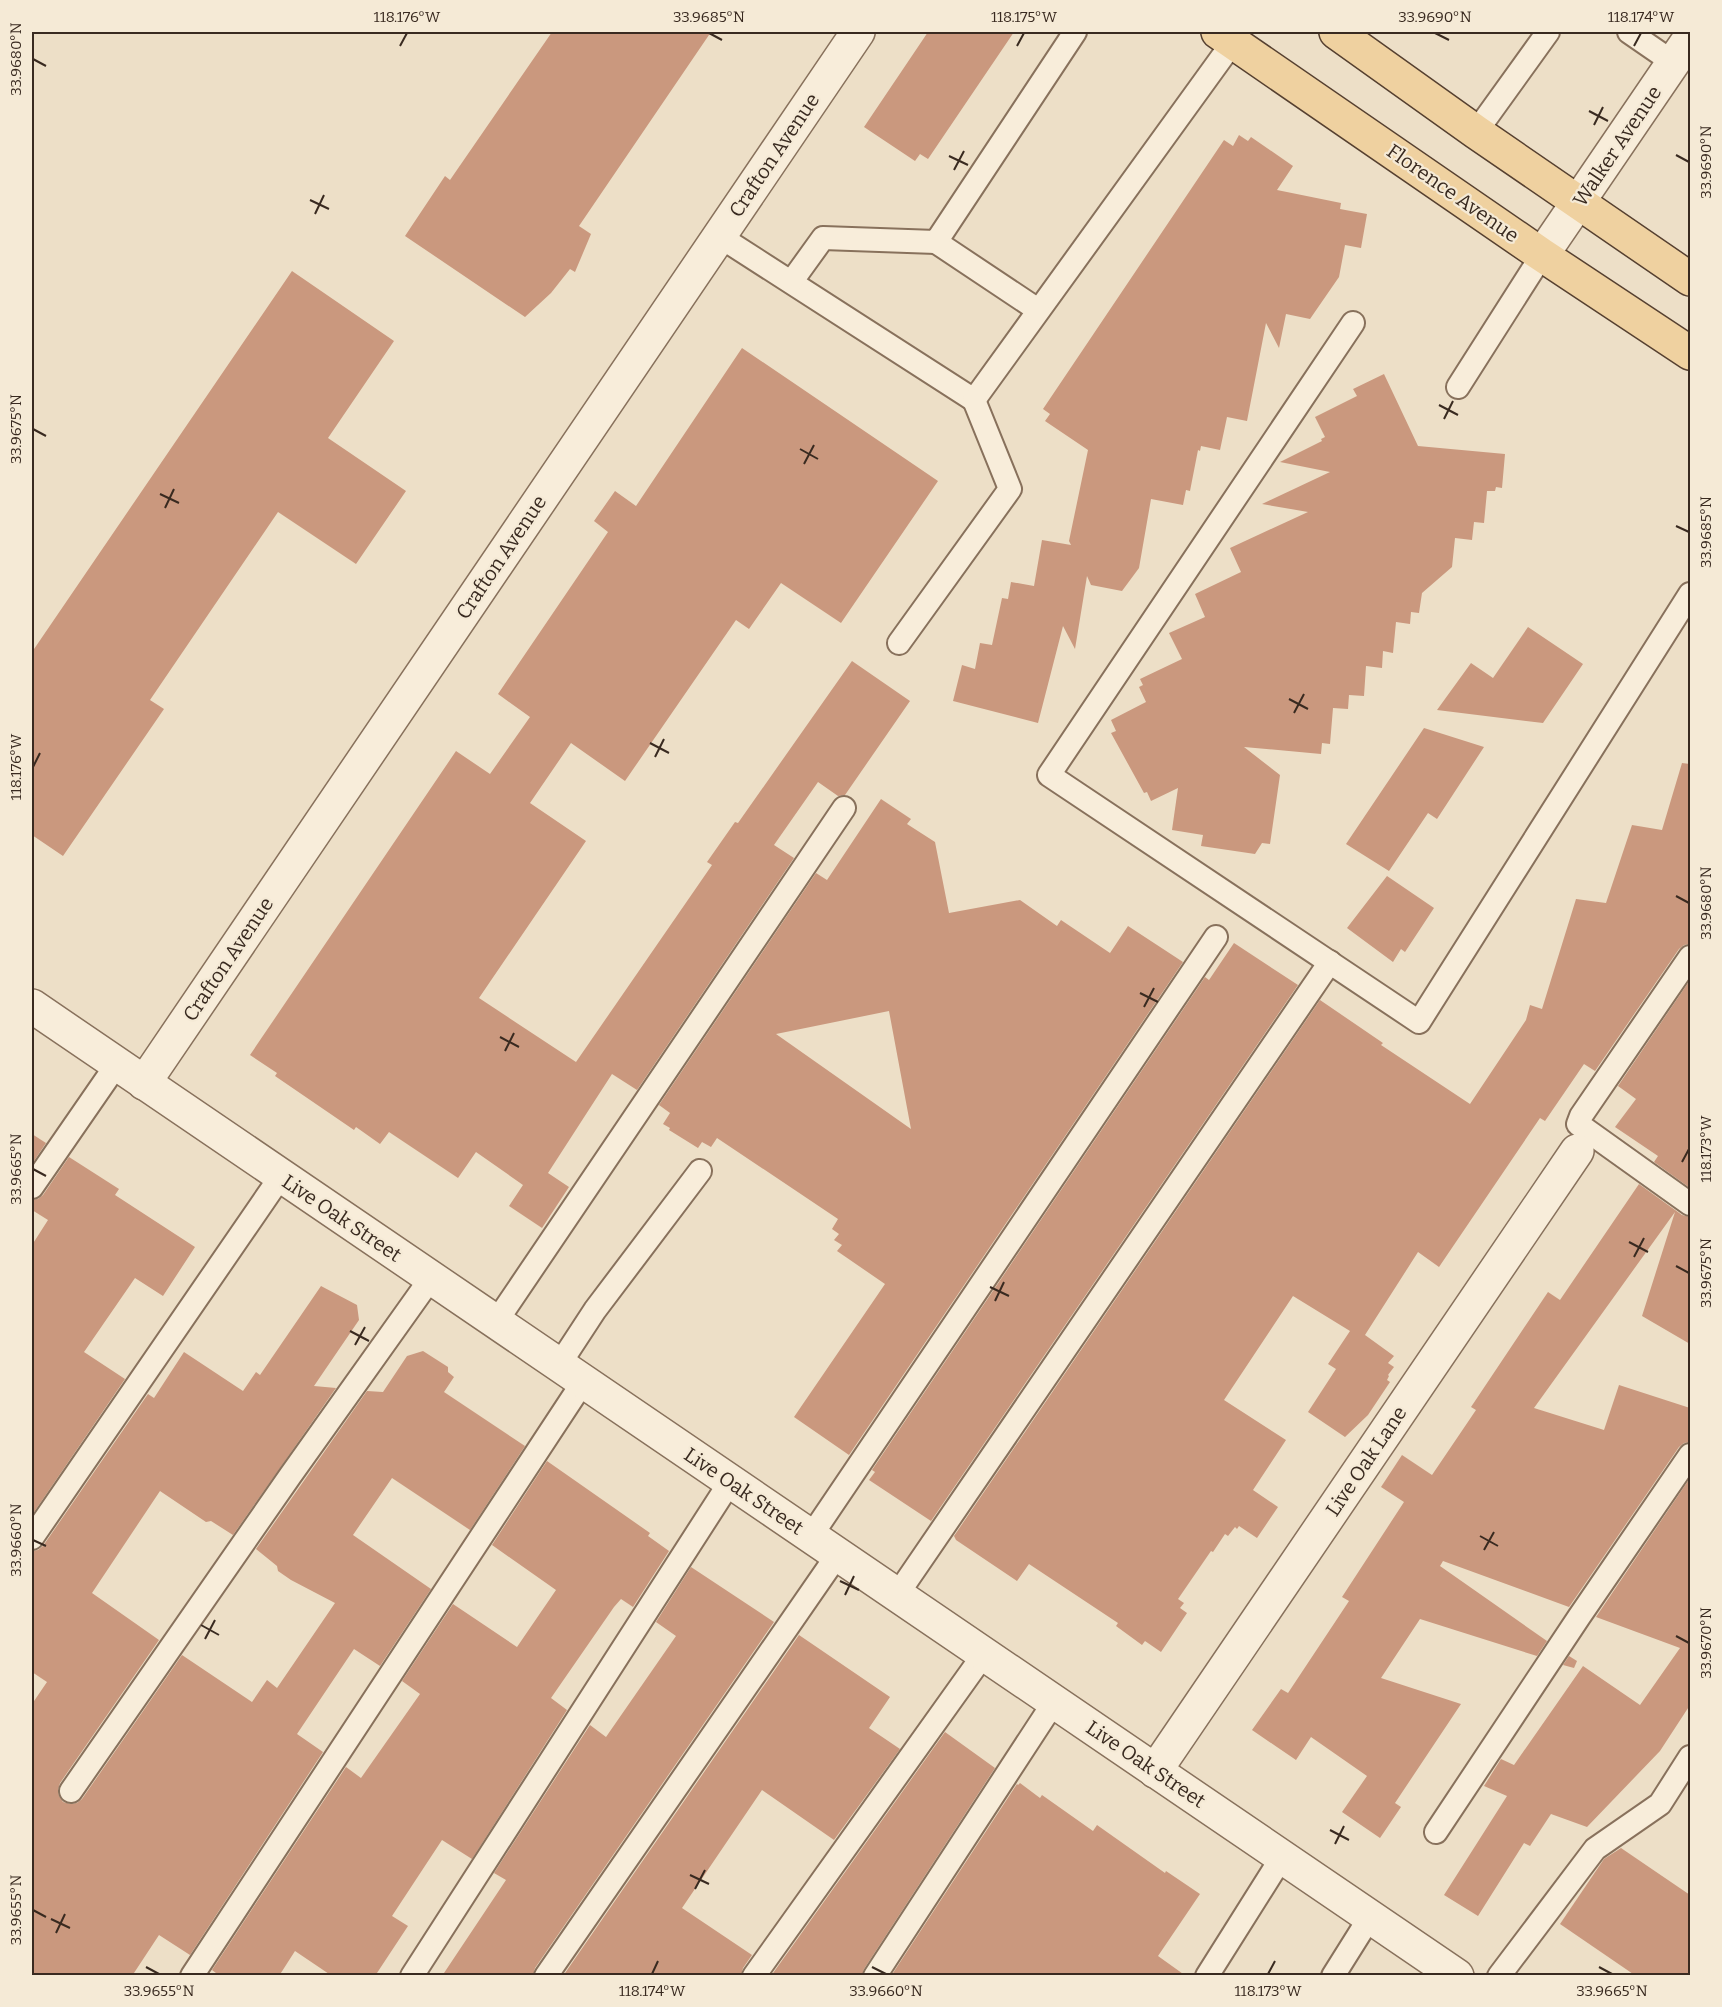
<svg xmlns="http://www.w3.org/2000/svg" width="1722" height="2007" viewBox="0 0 1722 2007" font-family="Bitter,serif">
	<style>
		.building { fill: #ca987e; fill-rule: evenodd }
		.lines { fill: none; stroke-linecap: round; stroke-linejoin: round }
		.service-casing { stroke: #88715c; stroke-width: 26 }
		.minor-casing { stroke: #88715c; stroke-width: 36 }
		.tertiary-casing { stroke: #88715c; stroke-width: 36 }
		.primary-casing { stroke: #564030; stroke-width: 36 }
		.service { stroke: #f8edda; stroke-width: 22 }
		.minor { stroke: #f8edda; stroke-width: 33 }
		.tertiary { stroke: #f8edda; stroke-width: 33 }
		.primary { stroke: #efd1a0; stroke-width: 33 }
		.ticks { fill: none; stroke: #392a20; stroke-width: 2 }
		.labels { text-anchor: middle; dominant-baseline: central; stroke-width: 4.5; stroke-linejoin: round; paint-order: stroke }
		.street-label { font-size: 20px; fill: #392a20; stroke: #f5ead6 }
		.neatline { fill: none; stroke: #392a20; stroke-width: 2 }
		.ticks-label { font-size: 15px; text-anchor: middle; fill: #392a20 }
	</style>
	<rect width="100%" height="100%" fill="#eddfc7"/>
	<g class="building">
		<path d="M552,32H711L579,226L591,234L575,272L570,269L551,293L525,317L405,236L445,176L450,180Z"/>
		<path d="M928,32H1014L928,159L920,154L915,161L864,127Z"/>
		<path d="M1239,135L1248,141L1251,137L1293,166L1277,190L1341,203L1340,209L1367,214L1361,248L1345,245L1339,277L1310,319L1286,314L1279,348L1266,323L1247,421L1227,417L1220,450L1201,446L1200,451L1198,450L1190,491L1186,490L1183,505L1151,499L1139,568L1122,591L1091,585L1087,576L1075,649L1063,626L1038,723L953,701L962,665L975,669L980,643L992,645L1002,598L1008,599L1011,582L1034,586L1042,540L1071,545L1069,541L1088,450L1045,421L1050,414L1043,409L1224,140L1233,146Z"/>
		<path d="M292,271L394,341L328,438L406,491L356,564L278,512L150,700L164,709L63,856L32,835V652Z"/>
		<path d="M742,348L938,481L841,623L781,583L749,629L736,620L625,781L571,743L530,803L586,841L479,998L576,1062L712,865L707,862L735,822L738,823L852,661L910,701L845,795L838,796L818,782L774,845L794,858L637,1090L612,1074L548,1173L569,1187L542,1228L509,1206L523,1185L476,1152L458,1178L389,1132L380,1144L356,1127L354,1130L275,1076L277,1073L250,1055L456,751L490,774L530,717L498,694L608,532L594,521L615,491L636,506Z"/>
		<path d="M1384,374L1418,446L1505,454L1502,488L1496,487L1495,491H1487L1484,523L1474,522L1472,540L1455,538L1452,567L1422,593L1419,613L1411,612L1410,624L1396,622L1393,653L1383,651L1382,668L1366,666L1364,696L1349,695L1348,709L1333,708L1330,744L1322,743L1321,754L1244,747L1280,775L1270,844L1262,843L1255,854L1201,846L1203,835L1172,830L1178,788L1151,801L1147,792L1144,793L1111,733L1116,731L1111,720L1146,702L1139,687L1143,685L1140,679L1182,659L1169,633L1205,617L1195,594L1241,572L1230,548L1308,512L1262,504L1330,472L1280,462L1322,441L1321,439L1325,437L1315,417L1357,396L1353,389Z"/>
		<path d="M1528,627L1583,664L1543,723L1437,710L1471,663L1493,678Z"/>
		<path d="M1424,728L1484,747L1437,819L1428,813L1389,871L1346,844Z"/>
		<path d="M1682,763L1690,764V944L1684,945L1679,949L1595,1071L1584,1064L1545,1121L1540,1118L1439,1267L1418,1252L1365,1335L1394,1356L1388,1363L1394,1367L1388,1375L1389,1376L1387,1380L1390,1382L1368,1415L1345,1437L1308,1412L1336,1369L1328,1364L1350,1331L1293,1296L1224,1400L1286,1440L1253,1490L1278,1507L1257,1538L1239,1526L1237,1529L1235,1527L1228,1536L1225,1534L1213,1552L1211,1551L1178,1599L1184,1603L1180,1608L1187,1613L1161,1652L1145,1641L1142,1645L1116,1626L1118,1623L1029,1564L1017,1581L956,1540L954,1536L1320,1000L1383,1043L1381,1045L1470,1104L1526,1020L1530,1005L1542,1009L1576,899L1606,903L1632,825L1662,830Z"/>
		<path d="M881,799L911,819L907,824L935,842L949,913L1020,900L1057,926L1061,920L1110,953L1128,926L1183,962L849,1455L794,1417L885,1284L837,1251L842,1245L834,1240L839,1234L832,1229L838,1219L717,1138L711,1147L702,1142L698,1148L669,1130L670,1128L663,1124L670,1113L659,1105L816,873L827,880ZM889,1011L911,1129L776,1034Z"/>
		<path d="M1387,876L1434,908L1405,952L1401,949L1393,962L1347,928Z"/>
		<path d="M1234,943L1298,985L931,1521L869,1480L875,1472L872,1470L1205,977L1209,980Z"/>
		<path d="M1690,980V1188L1654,1162L1658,1156L1615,1127L1636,1099L1618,1086Z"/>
		<path d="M32,1134L46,1143L32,1164Z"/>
		<path d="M69,1157L119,1189L115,1195L195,1247L163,1296L135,1278L84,1352L125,1379L32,1515V1245L48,1220L32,1210V1200L38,1199L43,1195Z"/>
		<path d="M1639,1184L1682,1215L1690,1217V1344L1642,1316L1675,1212L1534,1408L1604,1430L1619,1385L1690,1408V1442L1684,1443L1679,1447L1569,1607L1443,1561L1440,1566L1547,1641L1537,1656L1420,1619L1381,1678L1461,1704L1395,1803L1401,1807L1380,1838L1342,1812L1367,1776L1311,1737L1296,1760L1252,1730L1281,1689L1288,1693L1349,1601L1342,1597L1404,1502L1381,1487L1402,1455L1432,1475L1476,1410L1471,1407L1548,1292L1560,1300Z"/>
		<path d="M321,1286L357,1305L359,1320L314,1386L336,1388L233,1535L211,1521L206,1522L160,1491L92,1593L159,1640L60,1783L58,1790L59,1796L63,1802L70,1804L77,1803L82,1799L182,1655L252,1702L267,1680L277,1688L335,1603L291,1580L278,1571L277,1566L256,1549L367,1391L383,1392L407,1356L423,1351L448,1367V1372L454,1377L444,1392L525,1446L470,1530L392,1478L353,1535L431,1589L380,1666L354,1649L297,1734L323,1752L190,1955L159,1935L132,1976H32V1704L47,1682L32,1672V1551L38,1550L43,1546L148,1394L154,1398L184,1352L243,1391L256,1372L260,1375Z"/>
		<path d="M547,1461L650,1533L648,1536L669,1551L633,1607L621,1599L614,1607L551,1698L567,1710L472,1859L442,1840L392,1916L408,1926L375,1976H332L295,1951L279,1976H220L212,1970L346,1767L361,1778L420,1694L402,1681L453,1604L517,1647L556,1590L492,1545Z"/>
		<path d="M1690,1478V1705L1660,1751L1587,1827L1551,1814L1530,1846L1524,1843L1478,1916L1444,1895L1507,1796L1484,1786L1501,1759L1514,1765L1583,1666L1640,1705L1680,1648L1596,1617Z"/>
		<path d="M691,1567L774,1622L535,1968L533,1976H442L506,1880L494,1873L590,1725L606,1737L676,1636L656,1622Z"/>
		<path d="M799,1635L890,1697L869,1728L900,1749L834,1840L762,1790L682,1908L752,1955L743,1968L741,1976H563Z"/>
		<path d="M1569,1656L1577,1661L1574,1668L1563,1665Z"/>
		<path d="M945,1732L995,1768L864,1969L862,1976H771Z"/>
		<path d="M1020,1783L1040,1798L1042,1795L1093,1831L1097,1825L1165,1873L1166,1871L1200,1894L1158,1956L1186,1976H891L1017,1784L1018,1785Z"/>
		<path d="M1621,1848L1690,1895V1976H1636L1560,1924L1604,1859Z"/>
	</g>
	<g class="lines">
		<g class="service-casing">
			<g id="service">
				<path d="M1629,32L1674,63"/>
				<path d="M1476,132L1548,32"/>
				<path d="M719,236L974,400L1233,42"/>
				<path d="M936,242L1038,310"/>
				<path d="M792,281L823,238L936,242L1075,32"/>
				<path d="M1353,323L1049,775L1419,1022L1690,594"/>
				<path d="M1458,387L1542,255"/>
				<path d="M899,643L1010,489L974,400"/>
				<path d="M1690,957L1581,1116L1578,1124L1690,1204"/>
				<path d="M32,1187L117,1064"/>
				<path d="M496,1322L844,808"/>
				<path d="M559,1365L595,1310L700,1171"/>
				<path d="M811,1536L1216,937"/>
				<path d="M32,1538L281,1176"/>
				<path d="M897,1595L1330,962"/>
				<path d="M71,1791L290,1476L431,1278"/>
				<path d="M1436,1832L1579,1617L1690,1455"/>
				<path d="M192,1976L583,1382"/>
				<path d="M412,1976L730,1482"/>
				<path d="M546,1976L838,1554"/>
				<path d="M754,1976L984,1654"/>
				<path d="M875,1976L1054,1702"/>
				<path d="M1207,1976L1282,1857"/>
				<path d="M1333,1976L1370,1917"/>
				<path d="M1499,1976L1595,1849L1660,1804L1690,1757"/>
			</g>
		</g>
		<g class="minor-casing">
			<g id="minor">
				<path d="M32,1006L1457,1976"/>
				<path d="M144,1083L858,32"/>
				<path d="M1155,1771L1577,1151"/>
			</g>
		</g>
		<g class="tertiary-casing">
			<path id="tertiary" d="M1542,255L1690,38"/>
		</g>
		<g class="primary-casing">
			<g id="primary">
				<path d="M1218,32L1542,255L1690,353"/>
				<path d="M1336,32L1476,132L1690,279"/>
			</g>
		</g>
		<use href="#service" class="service"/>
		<use href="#minor" class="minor"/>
		<use href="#tertiary" class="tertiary"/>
		<use href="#primary" class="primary"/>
	</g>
	<path class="ticks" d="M709,33L722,40M1435,33L1449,40M400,46L407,33M1017,46L1024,33M1634,46L1641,33M33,59L46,66M1589,111L1608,121M1594,125L1603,107M1676,155L1689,162M949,156L968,165M954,170L964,151M310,200L329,209M315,214L324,195M1439,405L1458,415M1444,419L1453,401M33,429L46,436M800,449L818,459M804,464L814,445M160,494L179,503M165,508L174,489M1676,526L1689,532M1289,699L1308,709M1294,713L1304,694M650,743L669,753M655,757L664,739M33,767L40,753M1676,896L1689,903M1140,993L1158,1002M1144,1007L1154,988M500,1037L519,1047M505,1051L514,1033M1682,1162L1689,1149M33,1169L46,1176M1629,1242L1648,1252M1634,1257L1644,1238M1676,1266L1689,1273M990,1287L1009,1296M995,1301L1004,1282M350,1331L369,1341M355,1345L365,1327M1480,1536L1498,1546M33,1540L46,1546M1484,1550L1494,1532M840,1581L859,1590M845,1595L854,1576M201,1625L219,1635M1676,1636L1689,1643M205,1639L215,1620M1330,1830L1349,1840M1335,1844L1344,1826M690,1875L709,1884M695,1889L705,1870M33,1910L46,1917M51,1919L70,1928M56,1933L65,1914M146,1967L159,1974M872,1967L886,1974M1599,1967L1612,1974M652,1974L658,1961M1268,1974L1275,1961"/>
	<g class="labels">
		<g class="street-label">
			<text transform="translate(1617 146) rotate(-56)">Walker Avenue</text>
			<text transform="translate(774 155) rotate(-56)">Crafton Avenue</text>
			<text transform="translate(1453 193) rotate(35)">Florence Avenue</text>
			<text transform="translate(501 557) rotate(-56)">Crafton Avenue</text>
			<text transform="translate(228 959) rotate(-56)">Crafton Avenue</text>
			<text transform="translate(342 1218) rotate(34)">Live Oak Street</text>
			<text transform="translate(1366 1461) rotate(-56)">Live Oak Lane</text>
			<text transform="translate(744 1491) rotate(34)">Live Oak Street</text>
			<text transform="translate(1146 1764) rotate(34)">Live Oak Street</text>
		</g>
	</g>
	<rect width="1722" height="2007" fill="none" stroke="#f5ead6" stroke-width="66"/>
	<rect x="33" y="33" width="1656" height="1941" class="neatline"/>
	<g class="ticks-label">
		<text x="407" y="22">118.176°W</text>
		<text x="709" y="22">33.9685°N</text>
		<text x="1024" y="22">118.175°W</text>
		<text x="1435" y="22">33.9690°N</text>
		<text x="1641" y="22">118.174°W</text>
		<text transform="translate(16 59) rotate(-90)" y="5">33.9680°N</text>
		<text transform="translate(1706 162) rotate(-90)" y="5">33.9690°N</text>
		<text transform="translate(16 429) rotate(-90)" y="5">33.9675°N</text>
		<text transform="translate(1706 532) rotate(-90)" y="5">33.9685°N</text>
		<text transform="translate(16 767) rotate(-90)" y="5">118.176°W</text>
		<text transform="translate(1706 903) rotate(-90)" y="5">33.9680°N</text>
		<text transform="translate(1706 1149) rotate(-90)" y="5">118.173°W</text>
		<text transform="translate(16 1169) rotate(-90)" y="5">33.9665°N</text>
		<text transform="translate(1706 1273) rotate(-90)" y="5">33.9675°N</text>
		<text transform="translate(16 1540) rotate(-90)" y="5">33.9660°N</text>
		<text transform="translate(1706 1643) rotate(-90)" y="5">33.9670°N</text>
		<text transform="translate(16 1910) rotate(-90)" y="5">33.9655°N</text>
		<text x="159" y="1996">33.9655°N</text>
		<text x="652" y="1996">118.174°W</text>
		<text x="886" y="1996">33.9660°N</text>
		<text x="1268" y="1996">118.173°W</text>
		<text x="1612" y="1996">33.9665°N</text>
	</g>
</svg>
